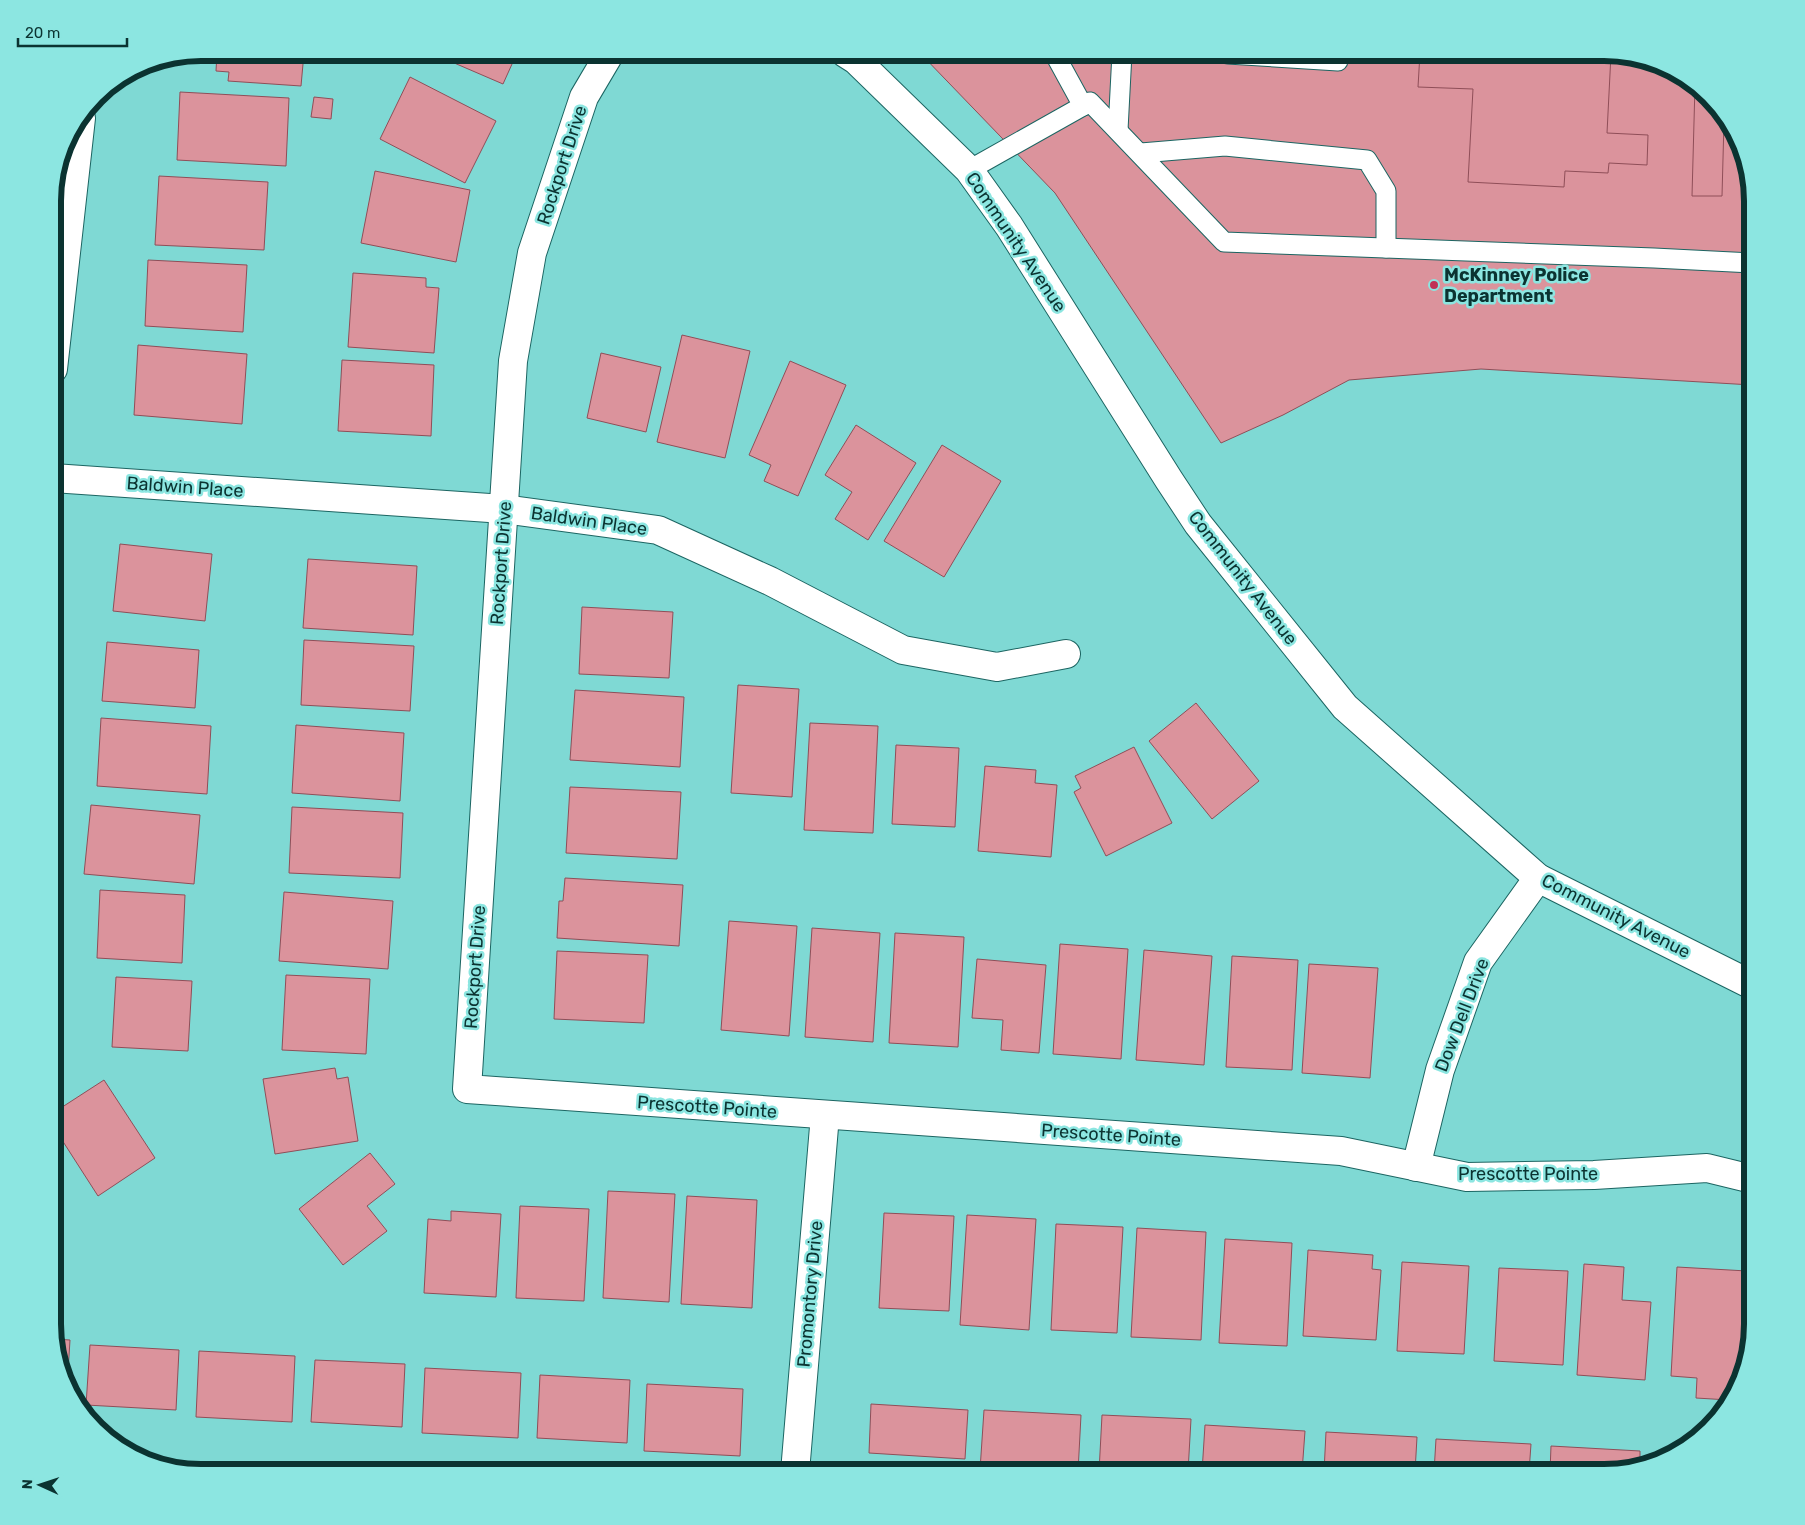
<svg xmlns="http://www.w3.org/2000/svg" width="1805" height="1525" viewBox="0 0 1805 1525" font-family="Rubik,sans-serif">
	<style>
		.building { fill: #db939c; stroke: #8f4e58 }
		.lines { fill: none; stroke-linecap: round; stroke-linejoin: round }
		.service-casing { stroke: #1c6562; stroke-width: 21 }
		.minor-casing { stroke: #1c6562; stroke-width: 30 }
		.tertiary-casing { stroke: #1c6562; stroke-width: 30 }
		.service { stroke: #fff; stroke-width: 19 }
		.minor { stroke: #fff; stroke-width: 28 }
		.tertiary { stroke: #fff; stroke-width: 28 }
		.poi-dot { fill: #c13256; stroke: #8ce6e1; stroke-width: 2 }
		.labels { text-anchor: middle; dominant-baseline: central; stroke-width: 5; stroke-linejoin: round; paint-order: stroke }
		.street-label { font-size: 18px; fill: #0b3331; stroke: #8ce6e1 }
		.poi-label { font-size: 18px; font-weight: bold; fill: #0b3331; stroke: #8ce6e1; text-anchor: start }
		.rim { fill: none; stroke: #0b3331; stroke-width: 6 }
	</style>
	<rect width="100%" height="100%" fill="#7fd9d4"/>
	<g class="building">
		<path d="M217,53H304L301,86L228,81L229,72L216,71Z"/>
		<path d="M364,53H375L373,58L363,54Z"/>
		<path d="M431,53H517L503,84Z"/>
		<path d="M920,53H1604L1660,64L1702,90L1741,144L1752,202V385L1481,369L1349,380L1283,415L1221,443L1055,193Z"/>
		<path d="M1420,53H1604L1611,54L1607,133L1648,135L1647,165L1609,163L1608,173L1565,171L1564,187L1468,182L1473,89L1418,87Z"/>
		<path d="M410,77L496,121L465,183L380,139Z"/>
		<path d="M1695,85L1702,90L1724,121L1722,196H1692Z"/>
		<path d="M180,92L289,98L286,166L177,160Z"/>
		<path d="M314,97L333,99L331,119L311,117Z"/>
		<path d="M375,171L470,190L456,262L361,243Z"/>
		<path d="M159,176L268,182L264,250L155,245Z"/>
		<path d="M148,260L247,265L243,332L145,326Z"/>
		<path d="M353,273L426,278V287L439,288L434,353L348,347Z"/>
		<path d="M682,335L750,351L725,458L657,442Z"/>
		<path d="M138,345L247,354L242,424L134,415Z"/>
		<path d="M601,353L661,367L646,432L587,418Z"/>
		<path d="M342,360L434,365L431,436L338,431Z"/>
		<path d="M790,361L846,385L798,496L764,481L771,465L749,455Z"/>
		<path d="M856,425L916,463L868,540L835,519L852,492L825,475Z"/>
		<path d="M942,445L1001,481L944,577L884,541Z"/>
		<path d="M120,544L212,554L205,621L113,611Z"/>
		<path d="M308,559L417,566L413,635L303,628Z"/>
		<path d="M582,607L673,612L669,678L579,674Z"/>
		<path d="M304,640L414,646L410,711L301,705Z"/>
		<path d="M107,642L199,650L195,708L102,701Z"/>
		<path d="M738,685L799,689L792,797L731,793Z"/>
		<path d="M575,690L684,697L680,767L570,760Z"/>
		<path d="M1196,703L1259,781L1212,819L1149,741Z"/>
		<path d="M101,718L211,726L207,794L97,786Z"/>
		<path d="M810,723L878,726L873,833L804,830Z"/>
		<path d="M296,725L404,733L400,801L292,793Z"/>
		<path d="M896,745L959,748L955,827L892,824Z"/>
		<path d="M1134,747L1172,823L1106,856L1074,792L1081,788L1075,776Z"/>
		<path d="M985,766L1036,770L1035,783L1057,785L1051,857L978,851Z"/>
		<path d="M570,787L681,792L677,859L566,853Z"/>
		<path d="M91,805L200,815L194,884L84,874Z"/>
		<path d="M292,807L403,813L400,878L289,873Z"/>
		<path d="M565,878L683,885L679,946L557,938L559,901H563Z"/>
		<path d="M100,890L185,895L182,963L97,958Z"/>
		<path d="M284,892L393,901L388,969L279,961Z"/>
		<path d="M729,921L797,926L789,1036L721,1030Z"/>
		<path d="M812,928L880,933L873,1042L805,1037Z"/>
		<path d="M895,933L964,937L958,1047L889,1043Z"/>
		<path d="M1060,944L1128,949L1121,1059L1053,1054Z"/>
		<path d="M1144,950L1212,956L1204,1065L1136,1060Z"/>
		<path d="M557,951L648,955L644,1023L554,1019Z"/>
		<path d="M1232,956L1298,960L1292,1070L1226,1067Z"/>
		<path d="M977,959L1046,965L1039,1053L1001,1050L1003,1020L972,1018Z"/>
		<path d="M1309,964L1378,968L1370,1078L1302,1073Z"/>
		<path d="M286,975L370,979L366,1054L282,1050Z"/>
		<path d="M116,977L192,981L188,1051L112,1047Z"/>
		<path d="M335,1068L337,1079L348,1077L358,1141L275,1154L263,1079Z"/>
		<path d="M104,1080L155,1158L98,1196L53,1126V1113Z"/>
		<path d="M370,1153L395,1184L367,1206L387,1231L343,1265L299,1209Z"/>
		<path d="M608,1191L675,1194L669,1302L603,1298Z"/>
		<path d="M687,1196L757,1200L752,1308L681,1304Z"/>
		<path d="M520,1206L589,1209L584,1301L516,1298Z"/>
		<path d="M451,1211L501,1214L496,1297L424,1293L428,1219L451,1221Z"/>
		<path d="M884,1213L954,1216L949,1311L879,1308Z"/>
		<path d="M967,1215L1036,1219L1029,1330L960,1325Z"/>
		<path d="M1056,1224L1123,1227L1117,1333L1051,1330Z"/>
		<path d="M1137,1228L1206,1232L1201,1340L1131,1337Z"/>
		<path d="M1225,1239L1292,1243L1287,1346L1219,1343Z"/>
		<path d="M1308,1250L1373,1255L1372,1269L1381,1270L1376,1340L1303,1336Z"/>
		<path d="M1402,1262L1469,1266L1464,1354L1397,1351Z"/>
		<path d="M1584,1264L1624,1267L1622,1300L1651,1302L1645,1380L1577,1375Z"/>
		<path d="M1677,1267L1747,1271L1742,1379L1729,1400L1696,1398L1697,1378L1671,1376Z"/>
		<path d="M1499,1268L1568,1271L1563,1365L1494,1361Z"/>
		<path d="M54,1339L70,1340L67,1388Z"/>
		<path d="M90,1345L179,1350L176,1410L86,1405Z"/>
		<path d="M199,1351L295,1356L292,1422L196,1417Z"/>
		<path d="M315,1360L405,1364L402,1427L311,1422Z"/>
		<path d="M425,1368L521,1373L518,1438L422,1433Z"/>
		<path d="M540,1375L630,1380L627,1443L537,1438Z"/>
		<path d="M647,1384L743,1389L740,1456L644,1451Z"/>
		<path d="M871,1404L968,1410L965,1459L869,1453Z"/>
		<path d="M984,1410L1081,1415L1078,1472H1034L980,1470Z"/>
		<path d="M1102,1415L1191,1419L1188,1472H1099Z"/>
		<path d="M1205,1425L1305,1431L1302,1472H1202Z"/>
		<path d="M1326,1432L1417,1437L1415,1472H1324Z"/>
		<path d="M1436,1439L1531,1444L1529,1472H1434Z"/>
		<path d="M1551,1446L1640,1451V1465L1604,1472H1550Z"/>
	</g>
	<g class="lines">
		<g class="service-casing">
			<g id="service">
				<path d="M1054,53L1083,106"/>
				<path d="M1228,53V54L1338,61V53"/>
				<path d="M1118,130L1122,53"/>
				<path d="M1141,153L1225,146L1367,160L1386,191V248"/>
				<path d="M969,170L1090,102L1224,242L1654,258L1752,263"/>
			</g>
		</g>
		<g class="minor-casing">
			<g id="minor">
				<path d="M610,53L584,97L532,253L513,361L467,1089L1341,1151L1467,1177L1594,1175L1707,1168L1752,1179"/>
				<path d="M53,369L81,118"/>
				<path d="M53,478L504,509L658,530L770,581L903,650L997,667L1066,654"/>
				<path d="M1416,1167L1440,1070L1478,962L1538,878"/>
				<path d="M795,1472L825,1115"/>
			</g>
		</g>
		<g class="tertiary-casing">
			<path id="tertiary" d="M845,53L856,60L969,170L1009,226L1169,480L1198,524L1345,707L1538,878L1752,985"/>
		</g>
		<use href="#service" class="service"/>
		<use href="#minor" class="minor"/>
		<use href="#tertiary" class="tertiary"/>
	</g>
	<circle class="poi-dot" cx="1434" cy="285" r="5"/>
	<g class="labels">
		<g class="street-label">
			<text transform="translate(562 165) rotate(-72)">Rockport Drive</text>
			<text transform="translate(1016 242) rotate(56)">Community Avenue</text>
			<text transform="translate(185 487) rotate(4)">Baldwin Place</text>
			<text transform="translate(589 521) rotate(8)">Baldwin Place</text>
			<text transform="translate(501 563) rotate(-86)">Rockport Drive</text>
			<text transform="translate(1243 578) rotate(52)">Community Avenue</text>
			<text transform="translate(1616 916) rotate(27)">Community Avenue</text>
			<text transform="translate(475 967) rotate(-86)">Rockport Drive</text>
			<text transform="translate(1462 1015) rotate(-69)">Dow Dell Drive</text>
			<text transform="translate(707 1107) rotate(4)">Prescotte Pointe</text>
			<text transform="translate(1111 1135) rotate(4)">Prescotte Pointe</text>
			<text x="1528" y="1174">Prescotte Pointe</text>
			<text transform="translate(810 1294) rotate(-85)">Promontory Drive</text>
		</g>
		<g class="poi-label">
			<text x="1444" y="275">McKinney Police<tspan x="1444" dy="21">Department</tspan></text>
		</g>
	</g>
	<path d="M0 0H1805V1525H0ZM201 61H1604A140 140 0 0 1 1744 201V1324A140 140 0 0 1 1604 1464H201A140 140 0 0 1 61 1324V201A140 140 0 0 1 201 61Z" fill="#8ce6e1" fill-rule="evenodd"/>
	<path class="rim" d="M201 61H1604A140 140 0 0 1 1744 201V1324A140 140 0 0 1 1604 1464H201A140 140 0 0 1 61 1324V201A140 140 0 0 1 201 61Z"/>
	<g transform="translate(40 1485) rotate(273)" stroke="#8ce6e1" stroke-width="4" paint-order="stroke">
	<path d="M0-4L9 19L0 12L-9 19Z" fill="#0b3331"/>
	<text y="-8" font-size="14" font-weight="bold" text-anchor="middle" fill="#0b3331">N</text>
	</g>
	<path d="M18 38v8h109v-8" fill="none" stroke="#0b3331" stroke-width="2.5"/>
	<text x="25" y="38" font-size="15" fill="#0b3331" stroke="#8ce6e1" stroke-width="4" paint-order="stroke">20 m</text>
</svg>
